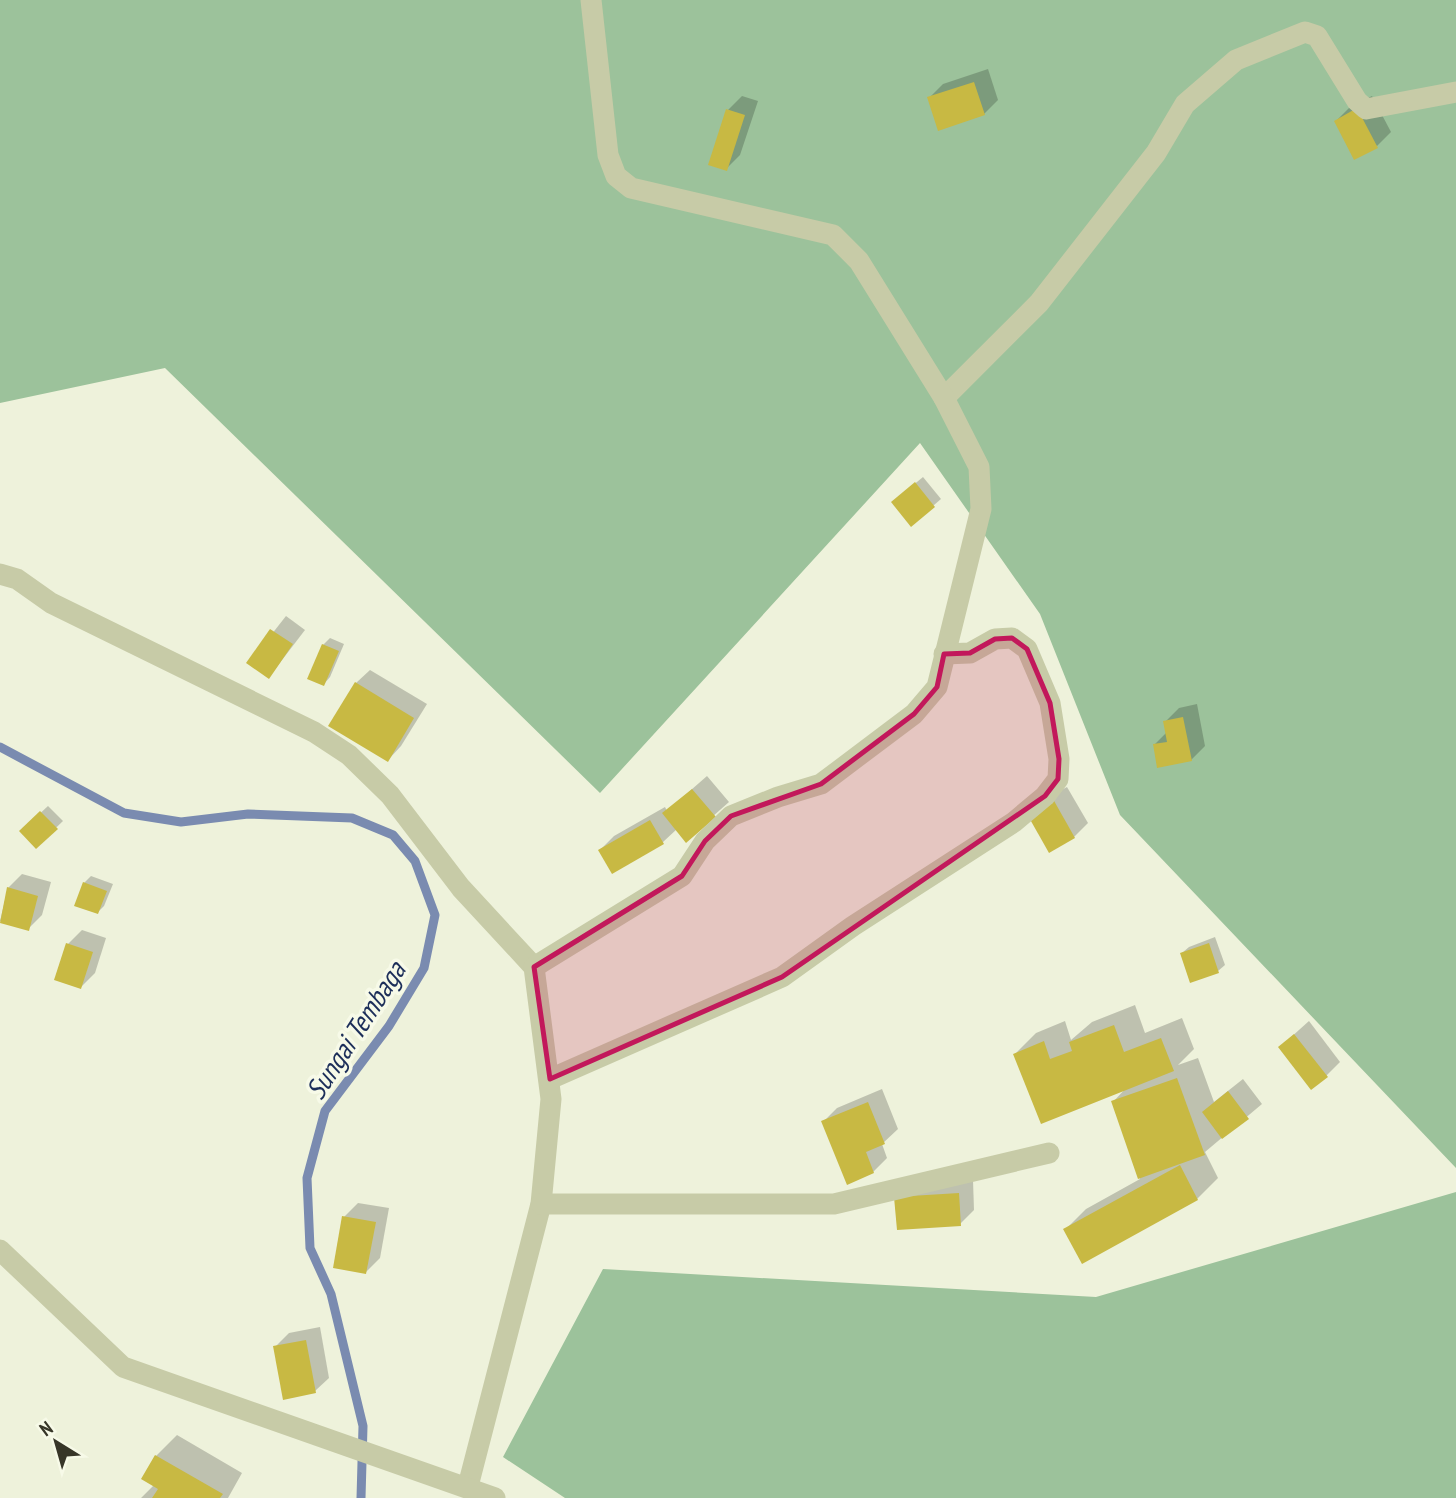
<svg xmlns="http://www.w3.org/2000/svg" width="1456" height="1498" viewBox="0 0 1456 1498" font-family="'PT Sans Narrow',sans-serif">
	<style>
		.green { fill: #9cc29b }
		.shadow { fill: #0003 }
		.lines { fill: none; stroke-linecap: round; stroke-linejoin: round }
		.stream { stroke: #7a8bb0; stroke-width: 9 }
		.building { fill: #c8b943 }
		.minor { stroke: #c7cba7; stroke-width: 21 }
		.marked { fill: #c2185b; fill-opacity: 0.2; stroke: #c2185b; stroke-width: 5; stroke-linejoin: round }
		.labels { text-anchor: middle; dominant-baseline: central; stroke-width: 7; stroke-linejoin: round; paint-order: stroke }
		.water-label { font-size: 28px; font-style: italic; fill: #1c2e59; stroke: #f7fae8 }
	</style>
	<rect width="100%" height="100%" fill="#eef2db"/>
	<g class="green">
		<path d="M0,0H1456V1168L1120,815L1040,614L920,443L600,793L165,368L0,403Z"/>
		<path d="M1456,1192V1498H565L503,1457L603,1269L1096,1297Z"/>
	</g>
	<g class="shadow">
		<path d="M988,69L998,100L984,114L929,98L943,84Z"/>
		<path d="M742,96L758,101L740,155L726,169L728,110Z"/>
		<path d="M1372,96L1391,132L1377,146L1336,121L1350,107Z"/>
		<path d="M923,477L941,499L912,524L900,496Z"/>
		<path d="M286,616L305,630L269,677L249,663Z"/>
		<path d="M330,638L344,644L330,677L324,684L323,645Z"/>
		<path d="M370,670L427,704L401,746L388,760L356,683Z"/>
		<path d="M1197,704L1205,746L1191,760L1154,745L1167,732L1165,722L1179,708Z"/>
		<path d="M707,776L729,802L686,840L677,829L663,842L613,871L600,850L614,836L665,807L667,811Z"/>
		<path d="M1067,787L1088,823L1074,837L1043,800Z"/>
		<path d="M48,806L63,821L36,847L21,831Z"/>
		<path d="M22,874L51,882L42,915L28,929L0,921L8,888Z"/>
		<path d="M91,876L113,884L104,906L98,912L84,883Z"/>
		<path d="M82,930L106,938L95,973L81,987L68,944Z"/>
		<path d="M1215,937L1225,965L1218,971L1182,953L1189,947Z"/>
		<path d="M1135,1005L1145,1033L1182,1018L1194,1049L1178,1065L1198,1058L1214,1102L1243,1079L1262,1104L1205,1152L1218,1178L1197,1199L1082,1261L1065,1230L1086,1209L1140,1179L1113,1102L1126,1088L1015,1054L1036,1033L1065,1021L1071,1040L1092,1022Z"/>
		<path d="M1309,1021L1340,1062L1326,1076L1280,1047Z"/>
		<path d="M882,1089L898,1129L882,1144L887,1158L873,1172L823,1122L837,1108Z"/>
		<path d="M973,1180L974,1210L960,1224L896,1197Z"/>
		<path d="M358,1203L389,1208L380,1258L366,1272L344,1217Z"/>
		<path d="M320,1327L329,1378L315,1391L275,1347L289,1333Z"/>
		<path d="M177,1435L242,1473L228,1498H141L154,1485L156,1456Z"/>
	</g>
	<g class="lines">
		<path class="stream" d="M0,747L124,813L181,822L248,814L352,818L393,835L415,861L435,915L424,968L389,1026L325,1111L307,1178L310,1248L331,1294L363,1426L361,1498"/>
	</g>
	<g class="building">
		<path d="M974,82L985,115L938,131L927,97Z"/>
		<path d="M1357,108L1378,148L1354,160L1334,121Z"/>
		<path d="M726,109L745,115L727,171L708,165Z"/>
		<path d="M915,482L935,507L911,527L891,502Z"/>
		<path d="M270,629L293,644L269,679L246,663Z"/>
		<path d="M322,644L339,651L324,686L307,679Z"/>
		<path d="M355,682L414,718L388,762L328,726Z"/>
		<path d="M1183,717L1192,761L1157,768L1153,744L1167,742L1163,721Z"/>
		<path d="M692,789L716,817L686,843L662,813Z"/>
		<path d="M1053,799L1075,838L1049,853L1027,814Z"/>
		<path d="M40,811L58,829L36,849L19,831Z"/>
		<path d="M650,820L664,844L612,874L598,850Z"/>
		<path d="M83,882L107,891L98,914L74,906Z"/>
		<path d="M7,887L38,896L29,931L0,923Z"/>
		<path d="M66,943L93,952L81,989L54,980Z"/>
		<path d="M1209,943L1219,973L1190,983L1180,953Z"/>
		<path d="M1114,1025L1124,1052L1161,1038L1174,1071L1041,1124L1013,1054L1044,1041L1050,1059L1072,1051L1069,1042Z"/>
		<path d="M1294,1034L1328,1077L1311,1090L1278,1047Z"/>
		<path d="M1177,1078L1205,1155L1138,1179L1111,1101Z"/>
		<path d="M1228,1091L1249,1119L1222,1139L1202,1112Z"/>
		<path d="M868,1102L885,1144L866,1152L874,1173L847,1185L821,1121Z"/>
		<path d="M1180,1165L1198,1200L1082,1264L1063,1229Z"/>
		<path d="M959,1193L961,1226L897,1230L894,1197Z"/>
		<path d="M342,1216L376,1222L366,1274L333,1268Z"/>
		<path d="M306,1340L316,1393L283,1400L273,1346Z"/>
		<path d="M155,1455L223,1494L220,1498H152L158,1489L141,1479Z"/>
	</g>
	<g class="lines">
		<g class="minor">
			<path d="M944,398L1039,303L1156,153L1185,104L1236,60L1305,32L1317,36L1357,101L1366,109L1456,92"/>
			<path d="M0,574L17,579L51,603L314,732L349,755L390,795L461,888L534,967L551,1099L541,1204L468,1486"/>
			<path d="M534,967L682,876L705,841L731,816L778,797L821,784L914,714L937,687L981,509L979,467L944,398L859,261L833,235L631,188L616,176L608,155L591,0"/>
			<path d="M550,1079L782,977L853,926L1014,822L1045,796L1058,779L1059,759L1050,703L1027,649L1012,638L995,639L970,653L944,654"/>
			<path d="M541,1204H834L1049,1153"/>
			<path d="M0,1250L123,1367L495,1498"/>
		</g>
	</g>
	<path class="marked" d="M1012,638L1027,649L1050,703L1059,759L1058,779L1045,796L782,977L550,1079L534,967L682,876L705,841L731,816L821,784L914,714L937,687L944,654L970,653L995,639Z"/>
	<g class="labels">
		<g class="water-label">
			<text transform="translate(355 1030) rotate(-57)">Sungai Tembaga</text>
		</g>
	</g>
	<g transform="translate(56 1442) rotate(323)" stroke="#f7fae8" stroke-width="5" paint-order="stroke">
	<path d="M0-5L12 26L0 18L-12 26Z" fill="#373628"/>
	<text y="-10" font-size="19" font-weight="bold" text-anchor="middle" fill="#373628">N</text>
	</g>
</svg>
